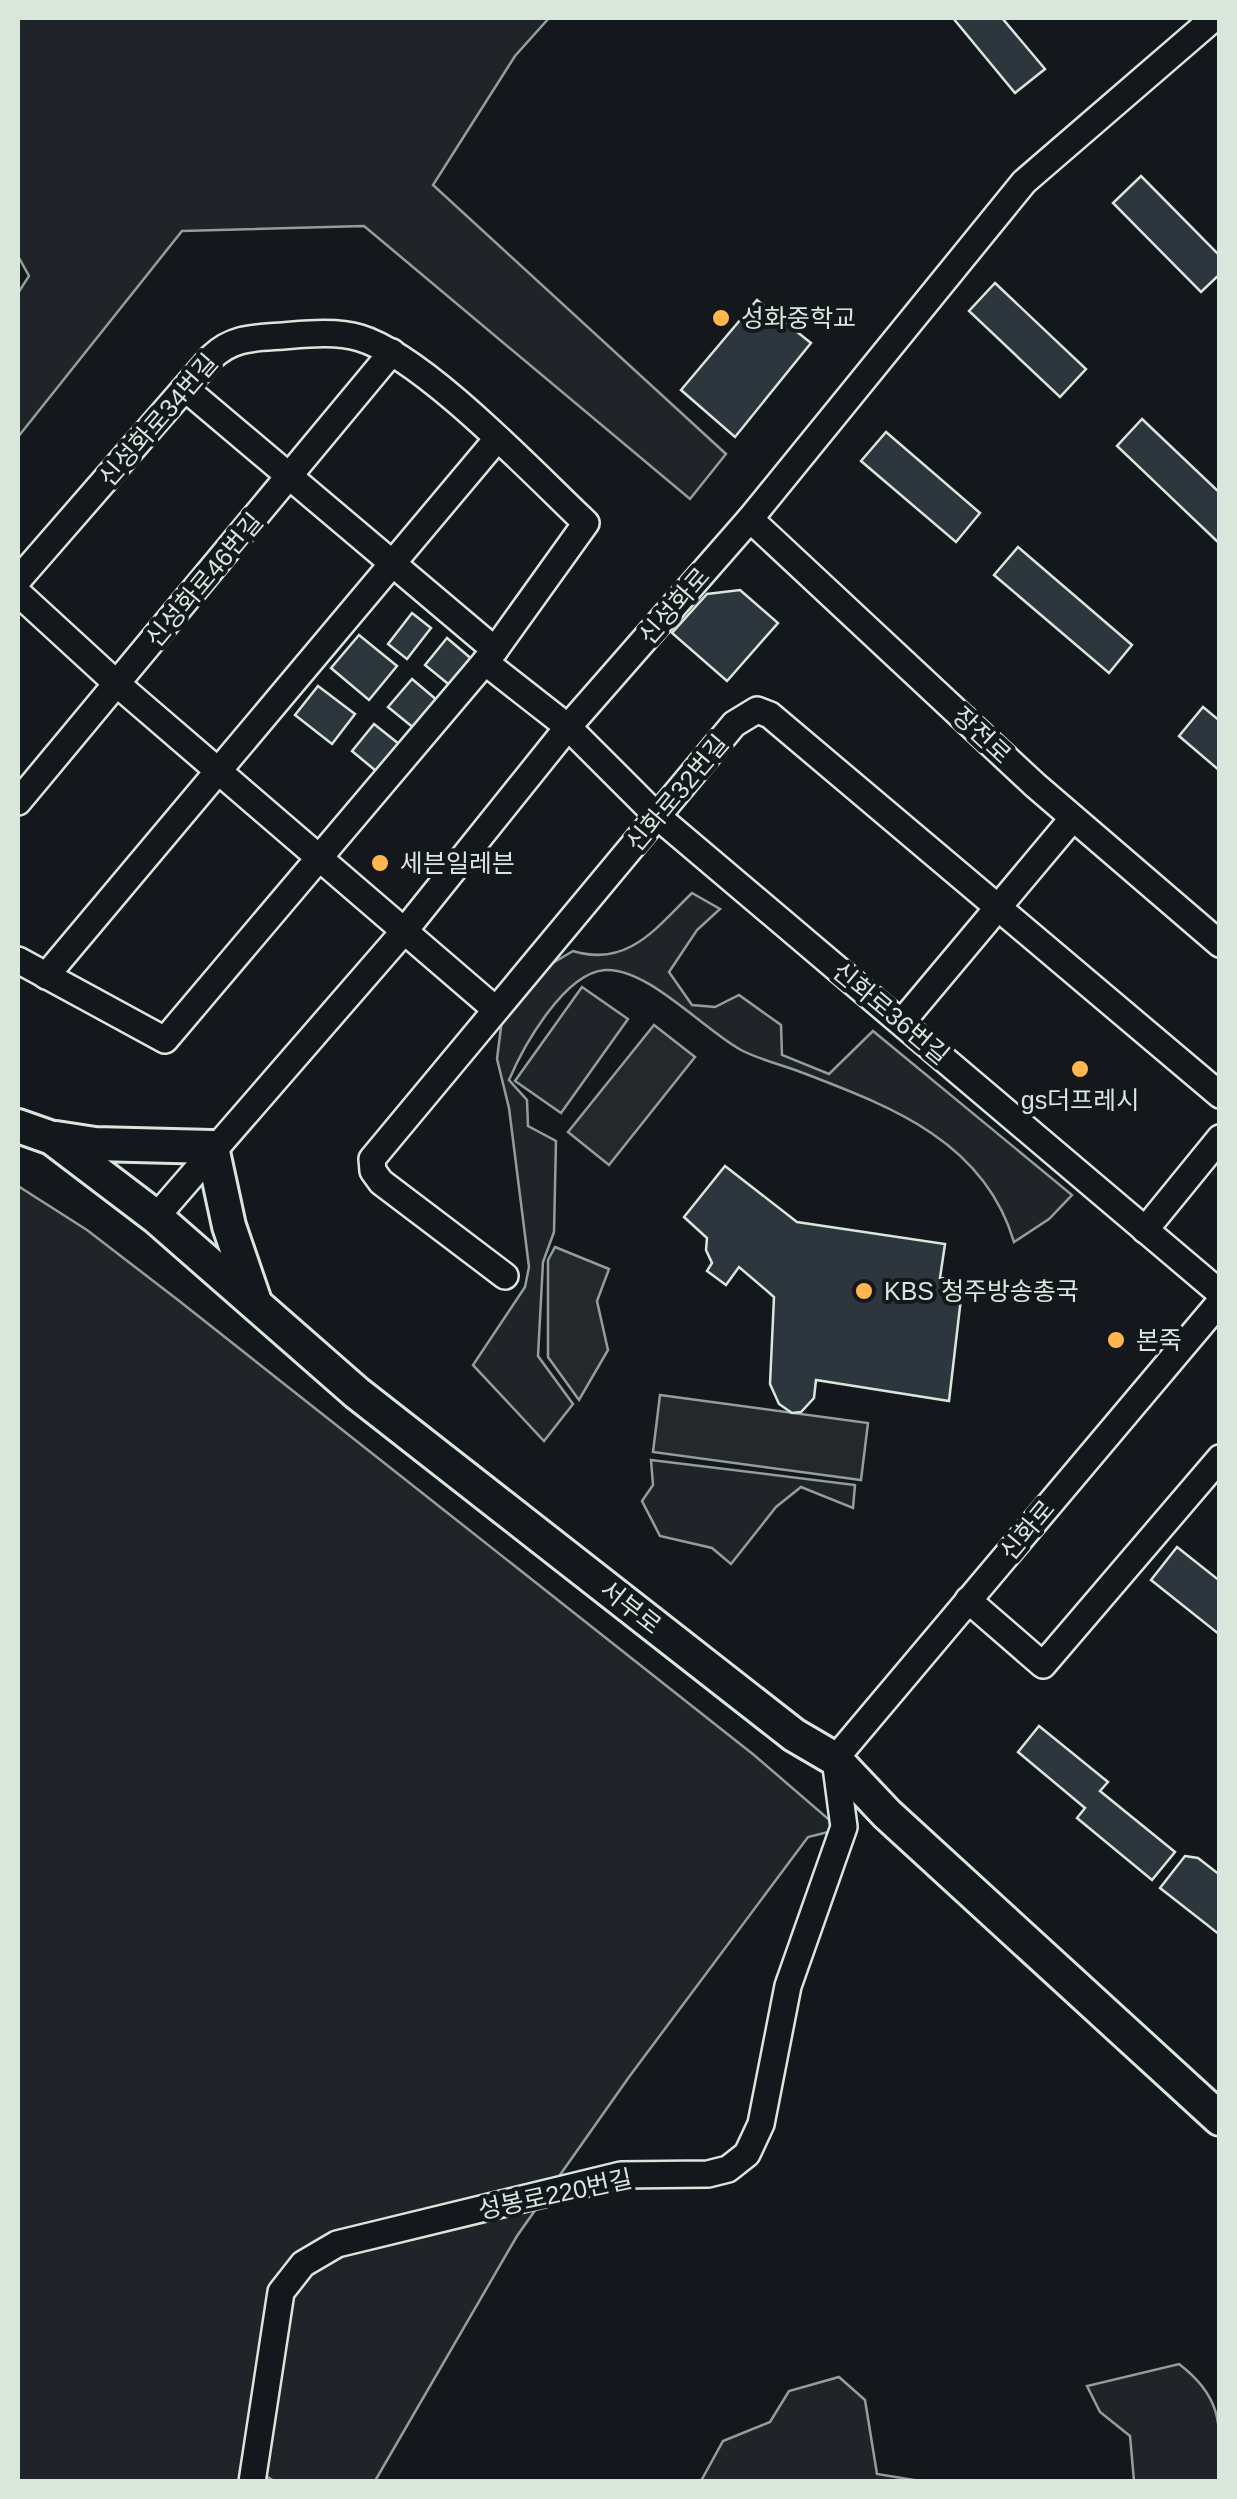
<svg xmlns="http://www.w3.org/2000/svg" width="1237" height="2499" viewBox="0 0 1237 2499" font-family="Arial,'Noto Sans KR',sans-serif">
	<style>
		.green { fill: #202428; stroke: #939e99; stroke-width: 2.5 }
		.parking { fill: #24282b; stroke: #939e99; stroke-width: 2.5 }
		.building { fill: #2c363c; stroke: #d8e6dc; stroke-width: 2.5 }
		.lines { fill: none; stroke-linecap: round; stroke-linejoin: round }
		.minor-casing { stroke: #d8e6dc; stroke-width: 30 }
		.major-casing { stroke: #d8e6dc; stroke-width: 38 }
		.minor { stroke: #14181c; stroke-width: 25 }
		.major { stroke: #14181c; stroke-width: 32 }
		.poi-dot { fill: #ffb74d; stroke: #14181c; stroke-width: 4 }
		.labels { text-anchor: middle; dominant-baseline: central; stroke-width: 8; stroke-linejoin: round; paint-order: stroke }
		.poi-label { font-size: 25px; fill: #d8e6dc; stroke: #14181c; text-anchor: start }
		.street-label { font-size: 25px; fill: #d8e6dc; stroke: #14181c }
	</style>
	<rect width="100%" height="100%" fill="#14181c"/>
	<g class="green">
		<path d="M18,18H549L515,56L433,185L726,454L690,499L364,226L182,231L18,437V293L29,276L18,256Z"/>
		<path d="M692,893L720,909L697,930L669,972L692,1005L715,1007L739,995L781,1025L782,1055L829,1074L873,1031L1072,1195L1049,1219L1014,1242C984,1140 889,1106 798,1071C779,1064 758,1059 741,1050C704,1030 647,967 605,970C564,973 523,1047 509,1080L527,1100L528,1126L556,1141L554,1232L543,1262L538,1356L573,1404L544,1441L473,1365L525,1287L529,1267L509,1108L497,1059L502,1019L551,964L573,951C628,968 657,927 692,893Z"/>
		<path d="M582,987L628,1019L561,1113L515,1081Z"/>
		<path d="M18,1186L87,1230L178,1300L754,1755L840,1829L808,1837L629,2077L517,2236L375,2481H274L250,2466L247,2481H18Z"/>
		<path d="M651,1460L855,1485L853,1508L801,1487L776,1507L731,1564L712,1548L660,1536L642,1501L653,1485Z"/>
		<path d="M1179,2364C1225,2399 1220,2428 1219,2481H1134L1130,2436L1100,2412L1087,2386Z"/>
		<path d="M839,2377L865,2400L877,2474L920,2481H701L723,2441L770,2422L789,2391Z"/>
	</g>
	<g class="parking">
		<path d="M654,1025L695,1057L609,1165L568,1132Z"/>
		<path d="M555,1247L609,1269L597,1301L608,1350L579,1400L548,1357V1260Z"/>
		<path d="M660,1395L868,1423L861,1480L653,1452Z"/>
	</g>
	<g class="building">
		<path d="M953,18H1002L1045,69L1015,93Z"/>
		<path d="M1141,176L1220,256V274L1201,292L1113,203Z"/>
		<path d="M995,283L1086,369L1060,397L969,311Z"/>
		<path d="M757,300L811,343L735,437L681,390Z"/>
		<path d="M1142,419L1220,493V544L1117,446Z"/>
		<path d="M886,432L980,513L956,542L861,461Z"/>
		<path d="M1018,547L1132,645L1109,673L994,575Z"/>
		<path d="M740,590L778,623L727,681L672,633L707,594Z"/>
		<path d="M412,613L431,628L407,659L388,644Z"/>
		<path d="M359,635L397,666L369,700L331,668Z"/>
		<path d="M447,638L474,661L452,687L425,665Z"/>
		<path d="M412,679L438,701L415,729L388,707Z"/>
		<path d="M318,686L355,714L332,744L295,715Z"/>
		<path d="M1203,707L1220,721V771L1179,736Z"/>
		<path d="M374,724L399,744L376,771L352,751Z"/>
		<path d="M725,1166L797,1222L945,1244L940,1278L963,1281L949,1401L816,1380L814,1398L801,1412L792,1413L779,1404L770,1384L774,1297L739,1267L726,1285L707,1271L712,1263L706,1250L707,1238L684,1217Z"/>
		<path d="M1177,1547L1220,1581V1635L1151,1580Z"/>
		<path d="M1039,1726L1108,1782L1100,1791L1175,1852L1152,1880L1077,1818L1085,1808L1018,1752Z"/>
		<path d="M1185,1856L1198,1858L1220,1875V1935L1160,1888Z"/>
	</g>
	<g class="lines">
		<g class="minor-casing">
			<g id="minor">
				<path d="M186,389L495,650"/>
				<path d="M750,519L1035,785L1220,944"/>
				<path d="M18,580L212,357C233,337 254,338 283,336C308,334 336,331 360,338C424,357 535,475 586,523L495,650L165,1040L18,960"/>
				<path d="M18,593L116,683L495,1009"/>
				<path d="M485,662L568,727L657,816L1220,1293"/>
				<path d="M18,802L392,352"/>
				<path d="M46,976L497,439"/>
				<path d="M902,1022L1073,818"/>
				<path d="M156,1217L406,929L568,727L750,519L1024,182L1214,18"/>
				<path d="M1145,1230L1220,1138"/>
				<path d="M505,1276L381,1182L373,1171L372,1159L734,724L757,710L770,715L1220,1095"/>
				<path d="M968,1600L1043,1665L1220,1458"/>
				<path d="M252,2482L281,2292L303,2264L337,2244L621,2175L708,2174L728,2169L747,2154L761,2124L788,1986L844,1827L835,1759L1220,1302"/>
			</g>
		</g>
		<g class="major-casing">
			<g id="major">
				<path d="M18,1126L52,1138L156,1217L357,1393L794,1735L835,1759L887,1814L1220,2119"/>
				<path d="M56,1138L95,1144L212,1147L229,1226L254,1299"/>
			</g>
		</g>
		<use href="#minor" class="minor"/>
		<use href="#major" class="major"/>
	</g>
	<g class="poi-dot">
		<circle cx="721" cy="318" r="10"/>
		<circle cx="380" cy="863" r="10"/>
		<circle cx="1080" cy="1069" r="10"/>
		<circle cx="864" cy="1291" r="10"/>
		<circle cx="1116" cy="1340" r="10"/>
	</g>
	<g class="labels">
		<g class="poi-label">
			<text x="741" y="318">성화중학교</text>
			<text x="400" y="863">세븐일레븐</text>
			<text x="1080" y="1100" text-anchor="middle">gs더프레시</text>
			<text x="884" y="1291">KBS 청주방송총국</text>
			<text x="1136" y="1340">본죽</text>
		</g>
		<g class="street-label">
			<text transform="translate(158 420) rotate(-49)">신성화로34번길</text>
			<text transform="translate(204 580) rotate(-50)">신성화로46번길</text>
			<text transform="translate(674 606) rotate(-49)">신성화로</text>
			<text transform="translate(982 735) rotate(43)">장전로</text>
			<text transform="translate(677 793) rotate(-50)">신화로32번길</text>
			<text transform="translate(891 1013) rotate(40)">신화로36번길</text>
			<text transform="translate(1027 1530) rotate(-50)">신화로</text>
			<text transform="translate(631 1607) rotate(38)">서부로</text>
			<text transform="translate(555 2194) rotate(-12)">성봉로220번길</text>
		</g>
	</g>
	<rect width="1237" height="2499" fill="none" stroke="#d8e6dc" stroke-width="40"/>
</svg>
